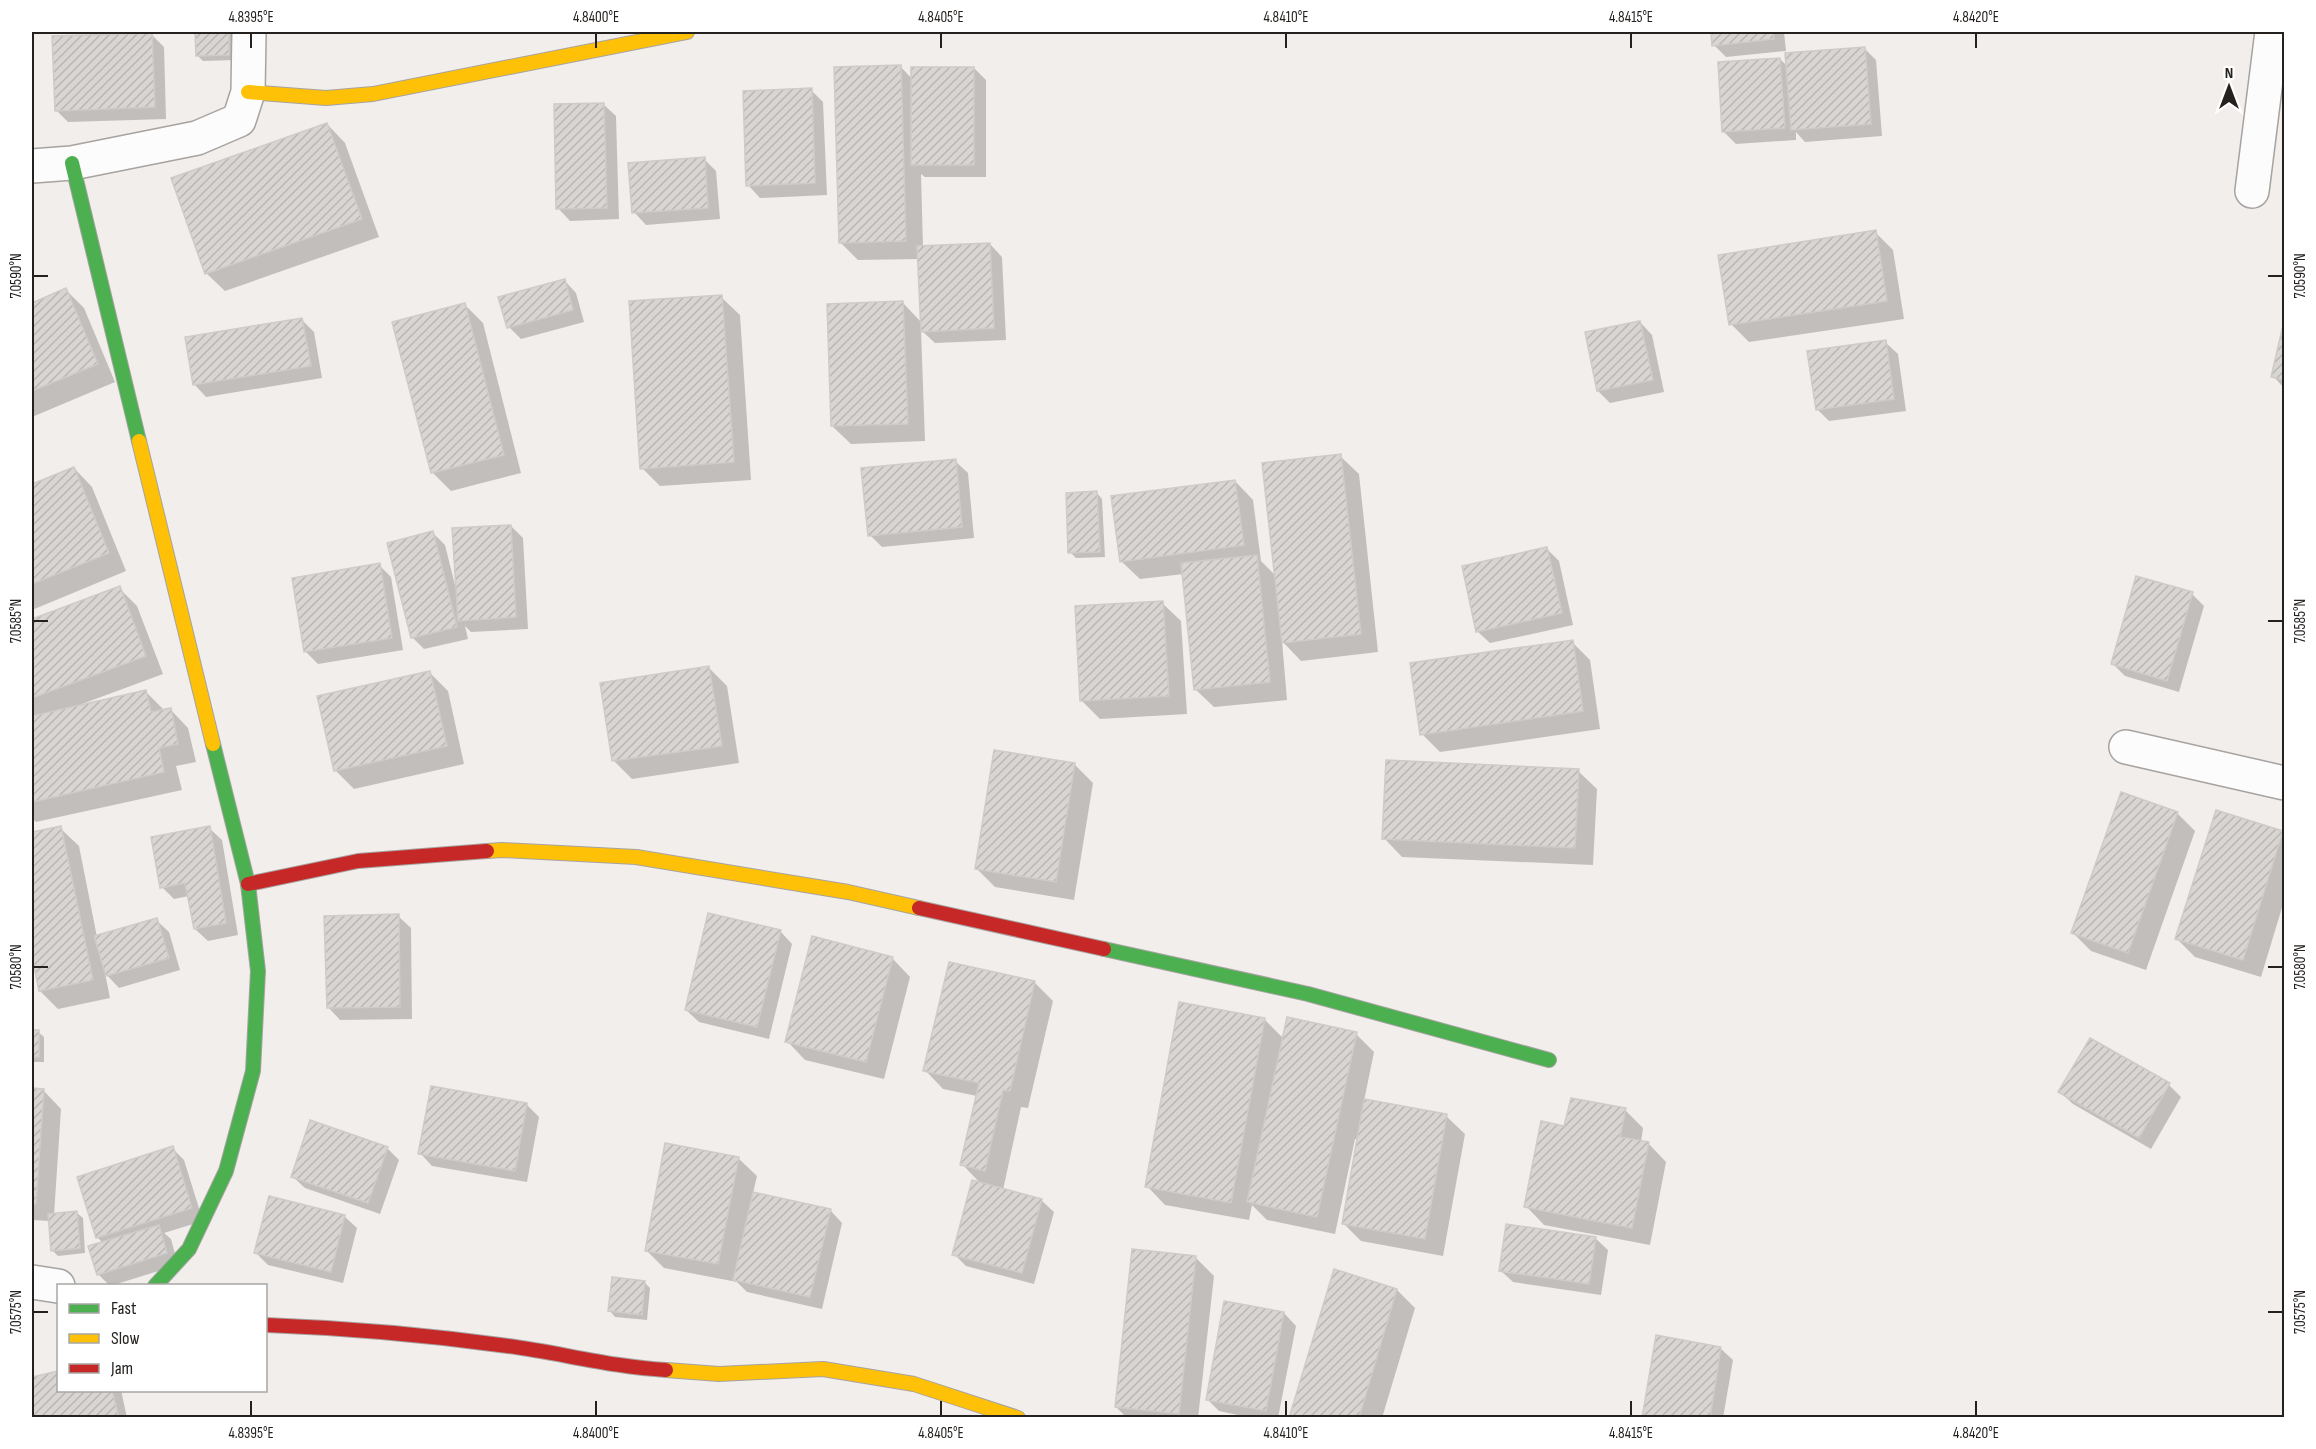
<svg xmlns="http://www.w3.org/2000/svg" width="2316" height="1449" viewBox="0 0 2316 1449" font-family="'Sofia Sans Condensed',sans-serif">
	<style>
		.shadow { fill: #0003 }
		.building { fill: url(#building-hatch); stroke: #cecbc8; stroke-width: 1.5 }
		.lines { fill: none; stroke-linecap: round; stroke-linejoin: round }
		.street-casing { stroke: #a6a3a1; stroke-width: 36 }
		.fast-casing { stroke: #a6a3a1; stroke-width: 16 }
		.slow-casing { stroke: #a6a3a1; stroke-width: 16 }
		.jam-casing { stroke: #a6a3a1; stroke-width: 16 }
		.street { stroke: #fdfcfc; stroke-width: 33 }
		.fast { stroke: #4caf50; stroke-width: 14 }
		.slow { stroke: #ffc107; stroke-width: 14 }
		.jam { stroke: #c62828; stroke-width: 14 }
		.ticks { fill: none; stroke: #24211f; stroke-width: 2 }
		.neatline { fill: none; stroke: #24211f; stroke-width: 2 }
		.ticks-label { font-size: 15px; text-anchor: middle; fill: #24211f }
	</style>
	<defs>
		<pattern id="building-hatch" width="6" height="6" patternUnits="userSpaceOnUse" patternTransform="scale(1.5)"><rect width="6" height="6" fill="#d8d5d3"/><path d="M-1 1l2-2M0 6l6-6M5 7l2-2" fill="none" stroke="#b9b7b5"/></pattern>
	</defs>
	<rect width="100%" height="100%" fill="#f2eeeb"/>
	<g class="shadow">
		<path d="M197,32H234V60L203,61L198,56Z"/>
		<path d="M1712,32H1784L1786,51L1726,57L1714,45Z"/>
		<path d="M151,34L164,47L166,119L68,122L56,110Z"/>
		<path d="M1864,48L1876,60L1882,136L1805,142L1796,132V140L1736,144L1724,132L1780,59L1788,67Z"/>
		<path d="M901,67L912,79L974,68L986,80V177H925L921,174L923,247L990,244L1002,257L1006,340L935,343L921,330L925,441L851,444L832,426L903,303L922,323L919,259L858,260L840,242Z"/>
		<path d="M811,90L823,102L827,195L760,198L748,185Z"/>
		<path d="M603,104L616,116L619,219L570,221L558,208Z"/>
		<path d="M327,124L345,143L379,237L225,291L206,273Z"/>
		<path d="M704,159L716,171L720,219L646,225L634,212Z"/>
		<path d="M1875,232L1893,250L1904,319L1749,342L1731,324Z"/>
		<path d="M564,280L576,293L584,322L521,339L509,327Z"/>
		<path d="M66,290L84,308L115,382L32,417V304Z"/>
		<path d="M721,297L740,315L751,480L660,486L642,468Z"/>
		<path d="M465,305L483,323L521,473L451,491L433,473L394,323Z"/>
		<path d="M302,320L314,332L322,378L206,397L194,384Z"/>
		<path d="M1640,322L1652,335L1664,392L1610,403L1598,391Z"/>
		<path d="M2284,328V388L2273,376Z"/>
		<path d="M1885,342L1898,354L1906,411L1829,421L1817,409Z"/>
		<path d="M1340,456L1359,474L1378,652L1301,661L1282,641L1287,700L1214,707L1195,689L1184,574L1140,579L1121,561L1235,481L1253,500L1261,561L1275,575Z"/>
		<path d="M955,461L968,473L974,538L882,547L870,535Z"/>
		<path d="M74,468L92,487L126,571L32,610V485Z"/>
		<path d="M1097,493L1102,499L1105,557L1076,558L1070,552Z"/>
		<path d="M511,526L523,538L528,629L471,632L465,626L468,639L424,649L412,637L432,532L445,545L456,589Z"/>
		<path d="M1547,549L1559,561L1573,625L1490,643L1477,631Z"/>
		<path d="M379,565L391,577L403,650L318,664L306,652Z"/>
		<path d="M119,588L137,606L163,674L82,704L83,706L146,692L164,710L170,709L188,728L196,762L176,766L182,790L36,822L32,818V620Z"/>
		<path d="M2192,594L2204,606L2179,692L2125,676L2113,664Z"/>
		<path d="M1162,603L1181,621L1187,714L1100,719L1082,701Z"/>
		<path d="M1572,642L1590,660L1600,729L1440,752L1422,734Z"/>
		<path d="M709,668L727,686L739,763L632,779L614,761L602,684Z"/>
		<path d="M430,673L448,691L464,764L354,789L335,770Z"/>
		<path d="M1074,764L1093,783L1074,900L995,887L977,869Z"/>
		<path d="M1578,771L1597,789L1593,865L1402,857L1384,838Z"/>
		<path d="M2177,813L2195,831L2146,970L2091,951L2073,933Z"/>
		<path d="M60,828L79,846L97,937L156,920L169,932L180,970L119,988L105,973L110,998L58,1009L40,991L32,949V834Z"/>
		<path d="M209,828L222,840L238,935L208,941L195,929L189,896L174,899L162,887Z"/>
		<path d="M2282,832L2284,834V901L2261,977L2195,957L2177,939Z"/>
		<path d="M398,916L411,928L412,1019L340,1020L328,1007Z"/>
		<path d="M780,931L792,944L769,1039L699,1022L686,1010Z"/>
		<path d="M892,958L910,977L884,1079L805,1060L787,1041Z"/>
		<path d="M1034,982L1053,1001L1028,1108L1021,1107L1003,1190L1041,1200L1054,1212L1034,1284L966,1266L954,1254L981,1184L962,1164L977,1096L943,1089L925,1070Z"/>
		<path d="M1264,1019L1284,1039L1356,1034L1374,1052L1364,1101L1446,1116L1465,1134L1443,1256L1361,1241L1343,1223L1358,1139H1355L1335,1234L1267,1220L1252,1205L1249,1220L1165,1205L1147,1186Z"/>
		<path d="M32,1032H38L44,1037V1062H32Z"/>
		<path d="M2169,1085L2181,1097L2151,1149L2073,1104L2060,1092Z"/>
		<path d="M32,1090H43L61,1109L54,1215L77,1213L83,1218L85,1253L58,1256L52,1250L50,1221L32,1220Z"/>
		<path d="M527,1105L539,1117L527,1182L432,1166L420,1153Z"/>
		<path d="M1625,1110L1643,1128L1641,1142L1648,1143L1666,1162L1650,1245L1544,1225L1526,1206L1566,1128Z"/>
		<path d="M172,1148L184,1160L203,1221L164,1233L171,1239L178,1265L110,1286L98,1274L103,1243L97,1237Z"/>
		<path d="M387,1148L399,1160L380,1214L305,1188L292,1176Z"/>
		<path d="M738,1158L757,1176L753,1193L830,1210L842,1223L822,1309L747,1292L737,1282L664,1268L646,1250Z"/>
		<path d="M344,1216L357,1228L343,1283L268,1265L256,1253Z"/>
		<path d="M1595,1238L1608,1250L1601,1295L1513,1282L1500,1270Z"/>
		<path d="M1195,1257L1214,1276L1198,1418H1127L1116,1407Z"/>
		<path d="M644,1282L650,1288L647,1320L615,1317L610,1311Z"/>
		<path d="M1397,1290L1415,1308L1382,1418H1291Z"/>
		<path d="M1284,1313L1296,1326L1278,1418H1252L1219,1411L1207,1399Z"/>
		<path d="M1720,1348L1733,1360L1723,1418H1644Z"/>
		<path d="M58,1373V1390H121L127,1418H32V1379Z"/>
	</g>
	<g class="building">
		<path d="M195,32H229V55L196,56Z"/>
		<path d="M1711,32H1773L1774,39L1712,46Z"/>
		<path d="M152,33L155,107L55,111L52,36Z"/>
		<path d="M1865,47L1871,124L1791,130L1785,53Z"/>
		<path d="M1780,58L1785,128L1722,132L1718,62Z"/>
		<path d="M901,65L906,241L839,243L834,67Z"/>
		<rect x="911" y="67" width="63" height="98"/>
		<path d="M812,88L815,183L746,186L743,91Z"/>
		<path d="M604,103L607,208L556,209L554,104Z"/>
		<path d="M327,123L362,219L205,274L171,178Z"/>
		<path d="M705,157L708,208L632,213L628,163Z"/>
		<path d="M1876,230L1887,301L1729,325L1718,255Z"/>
		<path d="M990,243L994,328L921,332L917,246Z"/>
		<path d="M565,279L573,310L507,328L498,297Z"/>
		<path d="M66,288L98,364L32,391V303Z"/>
		<path d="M722,295L734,462L640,469L629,301Z"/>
		<path d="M903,301L908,424L831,426L827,304Z"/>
		<path d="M465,303L504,455L431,473L392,322Z"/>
		<path d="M302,318L311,366L193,385L185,337Z"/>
		<path d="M1640,321L1653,380L1597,391L1585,332Z"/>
		<path d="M2284,321V380L2271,377Z"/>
		<path d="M1886,340L1894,399L1816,410L1807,351Z"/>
		<path d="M1341,454L1361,634L1282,643L1262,463Z"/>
		<path d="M956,459L962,527L868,536L861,468Z"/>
		<path d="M74,467L109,553L32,584V484Z"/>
		<path d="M1235,480L1244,545L1120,562L1111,496Z"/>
		<path d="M1097,491L1100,552L1068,553L1066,493Z"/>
		<path d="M511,525L516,617L458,621L452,528Z"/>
		<path d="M433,531L457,627L411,638L387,543Z"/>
		<path d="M1547,547L1562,613L1476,632L1462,566Z"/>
		<path d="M1257,555L1270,682L1194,690L1181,563Z"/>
		<path d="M380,563L392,638L304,652L292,578Z"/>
		<path d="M2136,576L2193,592L2167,681L2111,664Z"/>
		<path d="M120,586L146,656L32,698V619Z"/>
		<path d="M1163,601L1169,696L1080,701L1075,606Z"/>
		<path d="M1573,640L1583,711L1420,735L1410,663Z"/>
		<path d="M709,666L722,746L612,761L600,683Z"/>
		<path d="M430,671L447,746L334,771L317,696Z"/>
		<path d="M146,690L151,712L171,708L178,744L159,748L164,772L32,802V716Z"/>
		<path d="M994,750L1075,763L1056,882L975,869Z"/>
		<path d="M1386,760L1579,769L1575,848L1382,839Z"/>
		<path d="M2121,792L2178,812L2128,953L2071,933Z"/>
		<path d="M2216,810L2283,831L2243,960L2175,939Z"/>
		<path d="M61,826L93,980L39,991L32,956V832Z"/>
		<path d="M210,826L226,923L194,929L185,883L160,888L151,837Z"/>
		<path d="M708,913L781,930L757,1027L685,1010Z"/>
		<path d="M399,914L400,1007L327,1008L324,916Z"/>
		<path d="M157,918L169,958L106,976L94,936Z"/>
		<path d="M812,936L893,957L866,1062L785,1042Z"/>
		<path d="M949,962L1035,981L1010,1091L1003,1090L985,1171L960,1165L979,1083L923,1071Z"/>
		<path d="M1179,1002L1265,1018L1231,1203L1145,1187Z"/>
		<path d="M1287,1017L1357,1032L1317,1217L1247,1202Z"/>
		<rect x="32" y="1030" width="7" height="27"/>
		<path d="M2090,1038L2170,1083L2139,1138L2058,1092Z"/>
		<path d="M431,1086L527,1103L515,1171L418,1154Z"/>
		<path d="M32,1088L44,1089L36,1204H32Z"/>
		<path d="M1571,1098L1626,1108L1620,1137L1649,1142L1632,1228L1524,1207L1541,1121L1564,1126Z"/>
		<path d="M1364,1099L1447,1114L1425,1239L1342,1224Z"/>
		<path d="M310,1120L388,1147L368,1203L291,1177Z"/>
		<path d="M665,1143L739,1157L718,1264L645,1251Z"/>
		<path d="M173,1146L192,1208L96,1238L77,1177Z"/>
		<path d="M972,1180L1042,1199L1022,1273L952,1255Z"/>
		<path d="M753,1192L831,1209L810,1297L733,1280Z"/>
		<path d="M269,1196L345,1215L331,1272L254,1253Z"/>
		<path d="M77,1211L80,1248L51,1251L48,1214Z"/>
		<path d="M1506,1224L1596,1237L1589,1284L1499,1271Z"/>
		<path d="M159,1225L167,1253L97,1275L88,1246Z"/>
		<path d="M1132,1249L1196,1256L1179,1414L1115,1407Z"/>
		<path d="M1334,1269L1397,1289L1359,1418H1289Z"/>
		<path d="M612,1277L645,1281L642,1315L608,1311Z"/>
		<path d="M1224,1301L1284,1312L1266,1411L1206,1400Z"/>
		<path d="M1656,1335L1721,1347L1710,1418H1642Z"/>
		<path d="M58,1371V1390H112L119,1418H32V1377Z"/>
	</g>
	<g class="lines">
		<g class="street-casing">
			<g id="street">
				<path d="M32,166L72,163L197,138L239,120L248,92L249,32"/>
				<path d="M2252,191L2272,32"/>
				<path d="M2126,747L2284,783"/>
				<path d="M32,1282L58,1286"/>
			</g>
		</g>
		<g class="fast-casing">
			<g id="fast">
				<path d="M72,163L139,441"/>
				<path d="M1104,949L1308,994L1549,1060"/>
				<path d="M155,1286L189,1249L226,1171L253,1071L258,971L248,884L213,744"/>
			</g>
		</g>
		<g class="slow-casing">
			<g id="slow">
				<path d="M248,92L326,98L373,94L687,32"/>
				<path d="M139,441L213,744"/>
				<path d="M487,851L502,850L636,857L848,892L919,908"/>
				<path d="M666,1370L719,1374L823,1369L914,1384L1018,1418"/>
			</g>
		</g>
		<g class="jam-casing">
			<g id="jam">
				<path d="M248,884L358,861L487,851"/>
				<path d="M919,908L1104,949"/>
				<path d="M266,1325C347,1328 428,1335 508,1346C561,1353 612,1367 666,1370"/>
			</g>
		</g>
		<use href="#street" class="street"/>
		<use href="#fast" class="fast"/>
		<use href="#slow" class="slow"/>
		<use href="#jam" class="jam"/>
	</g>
	<path class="ticks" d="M251,33V48M596,33V48M941,33V48M1286,33V48M1631,33V48M1976,33V48M33,276H48M2268,276H2283M33,621H48M2268,621H2283M33,967H48M2268,967H2283M33,1312H48M2268,1312H2283M251,1401V1416M596,1401V1416M941,1401V1416M1286,1401V1416M1631,1401V1416M1976,1401V1416"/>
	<rect width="2316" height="1449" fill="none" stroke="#ffffff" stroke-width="66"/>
	<rect x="57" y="1284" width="210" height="108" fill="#ffffff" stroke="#a7a6a5" stroke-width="1.5"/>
	<rect x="69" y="1304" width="30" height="9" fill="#4caf50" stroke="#a7a6a5" stroke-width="1.5"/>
	<text x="111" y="1314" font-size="18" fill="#24211f">Fast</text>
	<rect x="69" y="1334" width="30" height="9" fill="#ffc107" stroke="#a7a6a5" stroke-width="1.5"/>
	<text x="111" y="1344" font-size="18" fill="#24211f">Slow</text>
	<rect x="69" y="1364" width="30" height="9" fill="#c62828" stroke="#a7a6a5" stroke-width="1.5"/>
	<text x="111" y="1374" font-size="18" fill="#24211f">Jam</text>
	<g transform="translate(2229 87)" stroke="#ffffff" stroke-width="4.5" paint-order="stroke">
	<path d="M0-4.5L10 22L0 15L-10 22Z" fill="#24211f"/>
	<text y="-9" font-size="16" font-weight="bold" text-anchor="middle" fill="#24211f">N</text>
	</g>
	<rect x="33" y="33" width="2250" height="1383" class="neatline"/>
	<g class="ticks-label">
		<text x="251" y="22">4.8395°E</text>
		<text x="596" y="22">4.8400°E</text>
		<text x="941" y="22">4.8405°E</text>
		<text x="1286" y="22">4.8410°E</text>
		<text x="1631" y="22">4.8415°E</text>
		<text x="1976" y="22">4.8420°E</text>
		<text transform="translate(16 276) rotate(-90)" y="5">7.0590°N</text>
		<text transform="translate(2300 276) rotate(-90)" y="5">7.0590°N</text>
		<text transform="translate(16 621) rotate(-90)" y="5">7.0585°N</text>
		<text transform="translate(2300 621) rotate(-90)" y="5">7.0585°N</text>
		<text transform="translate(16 967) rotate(-90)" y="5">7.0580°N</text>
		<text transform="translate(2300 967) rotate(-90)" y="5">7.0580°N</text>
		<text transform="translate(16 1312) rotate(-90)" y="5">7.0575°N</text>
		<text transform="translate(2300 1312) rotate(-90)" y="5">7.0575°N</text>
		<text x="251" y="1438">4.8395°E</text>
		<text x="596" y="1438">4.8400°E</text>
		<text x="941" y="1438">4.8405°E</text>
		<text x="1286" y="1438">4.8410°E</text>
		<text x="1631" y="1438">4.8415°E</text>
		<text x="1976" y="1438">4.8420°E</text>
	</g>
</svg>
